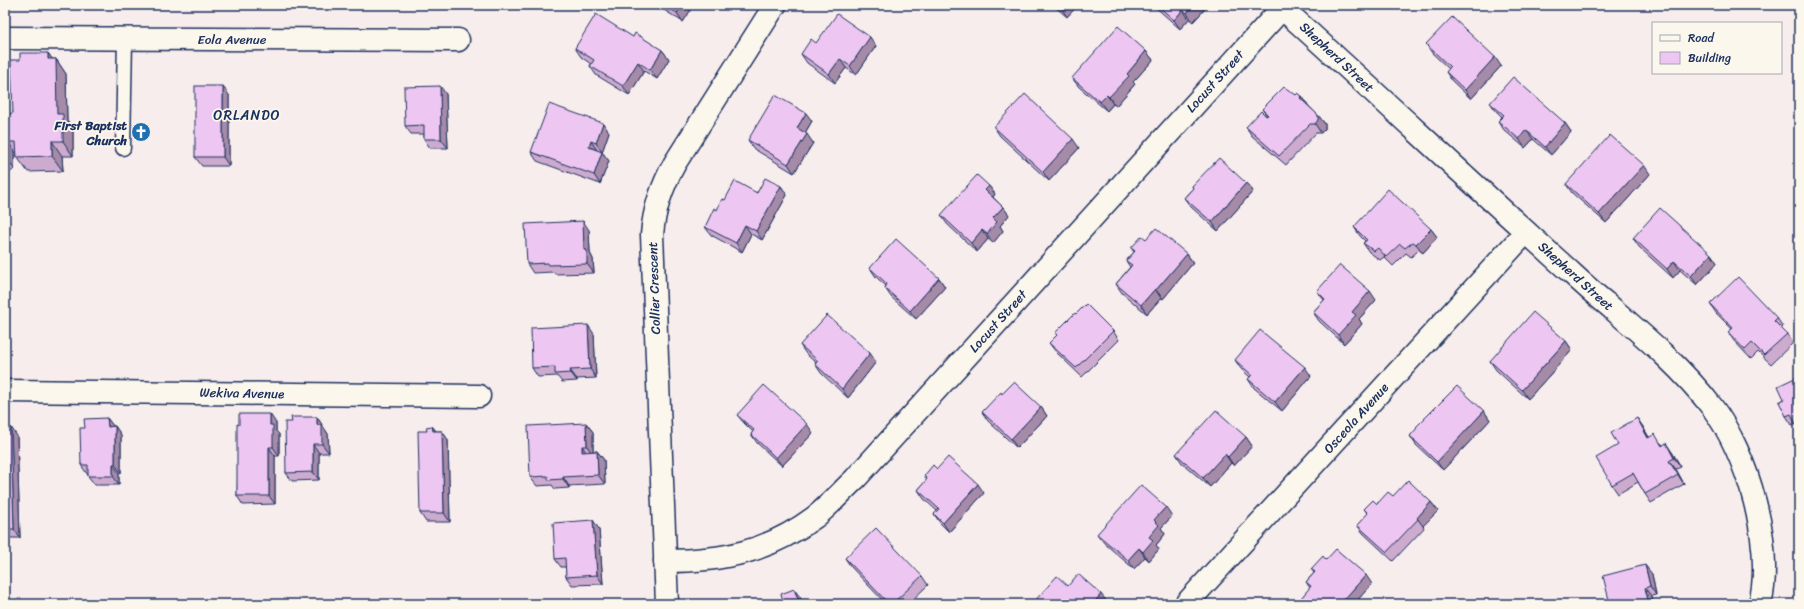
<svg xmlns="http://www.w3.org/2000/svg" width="1804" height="609" viewBox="0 0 1804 609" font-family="Sriracha,sans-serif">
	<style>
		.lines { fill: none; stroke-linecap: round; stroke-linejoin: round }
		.lane-casing { stroke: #1b2f5e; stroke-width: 17 }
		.street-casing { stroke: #1b2f5e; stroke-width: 25 }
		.lane { stroke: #fbf7ec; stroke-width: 14 }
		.street { stroke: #fbf7ec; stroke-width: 22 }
		.wall { fill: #ccabcf; stroke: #1b2f5e }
		.shaded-wall { fill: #a68ba9; stroke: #1b2f5e }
		.building { fill: #edc7f1; stroke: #1b2f5e }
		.labels { text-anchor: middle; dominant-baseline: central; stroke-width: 3.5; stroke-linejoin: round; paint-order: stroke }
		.street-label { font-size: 13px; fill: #1b2f5e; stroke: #fbf7ec }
		.poi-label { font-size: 13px; font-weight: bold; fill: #1b2f5e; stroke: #fbf7ec; text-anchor: end }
		.neighbourhood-label { font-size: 14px; letter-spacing: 1px; fill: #1b2f5e; stroke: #fbf7ec }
	</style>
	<rect width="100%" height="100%" fill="#f8eded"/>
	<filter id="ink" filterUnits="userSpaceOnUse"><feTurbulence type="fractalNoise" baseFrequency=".025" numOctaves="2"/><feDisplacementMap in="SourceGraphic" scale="8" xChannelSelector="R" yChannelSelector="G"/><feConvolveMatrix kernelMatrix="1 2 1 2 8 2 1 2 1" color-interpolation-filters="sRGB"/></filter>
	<g filter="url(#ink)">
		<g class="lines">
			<g class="lane-casing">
				<path id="lane" d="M123,148L125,39"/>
			</g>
			<g class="street-casing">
				<g id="street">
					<path d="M1282,8C1374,91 1464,176 1556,259C1573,274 1589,290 1607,304C1644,336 1682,368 1712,407C1748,454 1774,546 1760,604"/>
					<path d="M5,38L458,40"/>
					<path d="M5,391L479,396"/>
					<path d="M665,561C723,561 768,552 815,517C829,506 842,491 855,479L1285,5"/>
					<path d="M667,604L652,235C654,209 662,186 675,163L775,5"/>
					<path d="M1186,604L1526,232"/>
				</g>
			</g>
			<use href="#lane" class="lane"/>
			<use href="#street" class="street"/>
		</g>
		<g class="wall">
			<path d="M656,5H694L683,22Z"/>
			<path d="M1053,5H1078L1067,17Z"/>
			<path d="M1153,5H1202L1205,9L1193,22L1189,19L1180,29Z"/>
			<path d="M633,37L662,50L669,59L657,79L644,71L629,95L596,75L590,66L591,64L581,57L575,48Z"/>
			<path d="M816,43L876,46L856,75L846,68L835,83L807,63L801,54Z"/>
			<path d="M1426,44L1501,66L1471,99L1452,81L1446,72L1449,69L1432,53Z"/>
			<path d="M1146,51L1153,60L1133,82L1135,84L1116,106L1113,104L1107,111L1079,87L1072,78Z"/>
			<path d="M48,53L52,59H56L66,74L67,121L73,129V156H62L63,171L28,172L17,157V155L14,150V169L5,177V116L8,120L13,113L20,60Z"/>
			<path d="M446,94L448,148H430L424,139V134H411L405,126Z"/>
			<path d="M229,95V166H202L195,157Z"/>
			<path d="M1296,95L1302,96L1308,105L1318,115L1325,124V129L1321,133H1316L1286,165L1252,136L1246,127L1267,116L1262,109Z"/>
			<path d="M1490,103L1565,123L1571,132L1551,155L1533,139L1525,148L1504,130L1498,121L1502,117L1497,112Z"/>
			<path d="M812,121L805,133L813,143L794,173L754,149L748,140Z"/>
			<path d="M994,127L1079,148L1049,181L1000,136Z"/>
			<path d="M609,132L602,152L609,161L600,184L537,161L531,152Z"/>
			<path d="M1650,174L1606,223L1572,193L1566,184Z"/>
			<path d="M1246,183L1253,191L1218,231L1191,207L1184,198L1193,188L1192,186Z"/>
			<path d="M781,186L787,195L762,240L751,234L742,252L711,235L705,227L717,210L725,200Z"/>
			<path d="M989,186L995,194L993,197L1003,207L1009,215L1000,226L1003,231L993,243L988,239L977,252L947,224L941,215Z"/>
			<path d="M1354,227L1431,229L1437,237L1423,253L1419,250L1411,257L1406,253L1393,266L1384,257L1380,260L1369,252L1363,243L1365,241L1360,236Z"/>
			<path d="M589,230L590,253L593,259L594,273L555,274L553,272L533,273L527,264Z"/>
			<path d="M1633,238L1711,254L1717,263L1697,285L1680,270L1673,278L1639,247Z"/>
			<path d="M1146,239L1187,254L1193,263L1163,299L1161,298L1147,314L1122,293L1116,284L1130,267L1126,261L1134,252L1131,248Z"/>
			<path d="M870,268L939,278L945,287L916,319L891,297L885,288L886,286L876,277Z"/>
			<path d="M1317,291L1376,300L1359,319L1362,324L1344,344L1319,321L1313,312L1324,300Z"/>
			<path d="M1710,304L1777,318L1783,327L1781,329L1787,334L1793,343L1771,364L1758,352L1751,359L1734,341L1728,332L1732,329L1716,313Z"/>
			<path d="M1076,314L1113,331L1119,340L1082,377L1056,352L1049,343L1057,335L1055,333Z"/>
			<path d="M594,334L596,378L577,379V381L562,382L557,376L538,377L532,368Z"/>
			<path d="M1566,341L1572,350L1528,399L1496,370L1490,361Z"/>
			<path d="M800,345L876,362L848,398L821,373L815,364L816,363L806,354Z"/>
			<path d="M1235,360L1311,376L1282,411L1254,388L1248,379L1250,377L1241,369Z"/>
			<path d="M1799,376V430L1796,423L1792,425L1786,416Z"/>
			<path d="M1002,394L1041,407L1047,416L1017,448L988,421L982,412Z"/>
			<path d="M1484,411L1490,420L1443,470L1416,445L1410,436L1417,429L1416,427Z"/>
			<path d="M737,415L813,433L782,466L757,443L751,434L753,432L744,423Z"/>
			<path d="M317,417L328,434L329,453H319V480L292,481L286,473L292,422Z"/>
			<path d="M107,418L113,426H115L121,435V473H119V485H95L88,476V474H87L81,465L85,428Z"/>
			<path d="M1637,418L1643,427L1649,437L1661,443L1663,445L1672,452L1681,467L1676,469L1684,484L1651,503L1645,494L1638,482L1618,494L1612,485L1618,445Z"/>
			<path d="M276,423V431L279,434V456H275V504L243,505L237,496L239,425Z"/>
			<path d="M586,423L593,432V451H597L604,460L605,484L569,486V488L555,489L552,485L537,486L530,477Z"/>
			<path d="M432,426L436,431H442L448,440L450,522H426L420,513L427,431Z"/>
			<path d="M5,427L17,436L20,538H5Z"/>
			<path d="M1246,437L1252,446L1234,466L1231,463L1210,487L1182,463L1176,454Z"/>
			<path d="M924,476L984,493L949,532L940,523L934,514L937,511L924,499L918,490L927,480Z"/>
			<path d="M1393,496L1431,502L1438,511L1423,526L1424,528L1393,561L1363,533L1357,525L1368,514L1364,509Z"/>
			<path d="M1172,516L1161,528L1165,534L1156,545L1159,549L1149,561L1145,557L1134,569L1104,543L1097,534Z"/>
			<path d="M599,529L603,584L572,585L566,577V567H561L555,559Z"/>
			<path d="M845,558L922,576L928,585L908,604H886L851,567Z"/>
			<path d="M1326,560L1372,584L1354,604H1297V603L1310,588L1306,582L1314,573L1311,569Z"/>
			<path d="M1652,574L1656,595L1610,604Z"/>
		</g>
		<g class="shaded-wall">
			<path d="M682,5H694L683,22L677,13Z"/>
			<path d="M1064,5H1078L1067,17L1061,8Z"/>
			<path d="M1194,5H1202L1205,9L1193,22L1187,13Z"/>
			<path d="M1183,10L1189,19L1180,29L1174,20Z"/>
			<path d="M870,37L876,46L856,75L850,66Z"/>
			<path d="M662,50L669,59L657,79L650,70Z"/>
			<path d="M1146,51L1153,60L1133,82L1135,84L1116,106L1109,97L1127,74Z"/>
			<path d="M48,53L56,64V59L66,74L67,121L73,129V156L63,141L57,114L48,59Z"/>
			<path d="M1495,57L1501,66L1471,99L1465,90Z"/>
			<path d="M840,59L846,68L835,83L829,74Z"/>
			<path d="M638,62L644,71L629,95L623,86Z"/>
			<path d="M223,86L229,95V166L223,157Z"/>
			<path d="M440,86L446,94L448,148L441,139Z"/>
			<path d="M1107,95L1113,104L1107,111L1100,102Z"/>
			<path d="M1302,96L1308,105L1306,107L1300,98Z"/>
			<path d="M806,113L812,121L803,136L797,128Z"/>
			<path d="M1318,115L1325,124V129L1321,133L1315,124Z"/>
			<path d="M5,116L13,128L8,142L14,150V169L5,156Z"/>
			<path d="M603,123L609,132L602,152L596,143Z"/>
			<path d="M1565,123L1571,132L1551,155L1545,147Z"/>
			<path d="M1526,130L1533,139L1525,148L1519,139Z"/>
			<path d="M807,134L813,143L794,173L788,164Z"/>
			<path d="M1073,139L1079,148L1049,181L1043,172Z"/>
			<path d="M52,141L62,156L63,171L52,156Z"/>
			<path d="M591,141L597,150L589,147Z"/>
			<path d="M602,152L609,161L600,184L594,175Z"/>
			<path d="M1644,165L1650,174L1606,223L1599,214Z"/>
			<path d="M1246,183L1253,191L1218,231L1212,222Z"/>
			<path d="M781,186L787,195L762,240L756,231Z"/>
			<path d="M989,186L995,194L991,199L985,190Z"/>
			<path d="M1003,207L1009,215L1000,226L1003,231L993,243L987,234L993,218Z"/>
			<path d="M583,221L589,230L590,253L593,259L594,273L587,264L584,250Z"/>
			<path d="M745,225L751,234L742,252L736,243Z"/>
			<path d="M1431,229L1437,237L1423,253L1416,244Z"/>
			<path d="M982,230L988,239L977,252L971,243Z"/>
			<path d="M1187,254L1193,263L1163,299L1156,290Z"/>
			<path d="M1711,254L1717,263L1697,285L1691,276Z"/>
			<path d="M1674,261L1680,270L1673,278L1667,269Z"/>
			<path d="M939,278L945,287L916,319L910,311Z"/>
			<path d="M1155,289L1161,298L1147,314L1141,305Z"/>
			<path d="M1370,291L1376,300L1359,319L1362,324L1344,344L1338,335L1352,312Z"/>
			<path d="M588,325L594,334L596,378L590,369Z"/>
			<path d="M1566,341L1572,350L1528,399L1522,390Z"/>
			<path d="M870,353L876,362L848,398L842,389Z"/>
			<path d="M1305,367L1311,376L1282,411L1275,402Z"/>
			<path d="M570,370L577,379V381L571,373Z"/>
			<path d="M1041,407L1047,416L1017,448L1011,439Z"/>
			<path d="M1484,411L1490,420L1443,470L1437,462Z"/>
			<path d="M270,414L276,423V431L279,434V456L273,447L270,425Z"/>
			<path d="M317,417L328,434L329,453L322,444L317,425Z"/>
			<path d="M107,418L114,427H108Z"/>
			<path d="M1637,418L1643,427L1654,447L1648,438Z"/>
			<path d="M586,423L593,432V455L587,446Z"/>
			<path d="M807,424L813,433L782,466L776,458Z"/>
			<path d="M115,426L121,435V473L115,464Z"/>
			<path d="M432,426L439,435L433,431Z"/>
			<path d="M11,427L17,436L20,538L14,529Z"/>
			<path d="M442,431L448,440L450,522L444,513Z"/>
			<path d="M1246,437L1252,446L1234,466L1228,457Z"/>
			<path d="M1666,443L1672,452L1681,467L1674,458Z"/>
			<path d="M313,444L319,453V480L313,472Z"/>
			<path d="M582,446L588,455L582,452Z"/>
			<path d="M269,447L275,456V504L269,496Z"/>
			<path d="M597,451L604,460L605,484L598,475Z"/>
			<path d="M1225,454L1231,463L1210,487L1203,478Z"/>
			<path d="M1669,461L1676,469L1684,484L1678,475Z"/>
			<path d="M113,464L119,473V485L113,476Z"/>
			<path d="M563,477L569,486V488L563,479Z"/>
			<path d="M978,484L984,493L949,532L943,523Z"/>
			<path d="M1431,502L1438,511L1423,526L1417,518Z"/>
			<path d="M1166,507L1172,516L1161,528L1165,534L1156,545L1159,549L1149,561L1143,552L1154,520Z"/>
			<path d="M593,520L599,529L603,584L597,575Z"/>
			<path d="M1139,548L1145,557L1134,569L1128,560Z"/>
			<path d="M1645,565L1652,574L1656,595L1650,586Z"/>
			<path d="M1366,575L1372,584L1354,604H1340Z"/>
			<path d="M1645,588L1652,597L1653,604H1649Z"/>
			<path d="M794,589L800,597L803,604H800Z"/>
			<path d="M1101,594L1108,603L1107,604H1093Z"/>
		</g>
		<g class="building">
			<path d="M664,5H682L677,13Z"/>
			<path d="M1057,5H1064L1061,8Z"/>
			<path d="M1157,5H1194L1187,13L1183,10L1174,20Z"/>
			<path d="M596,14L633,37L635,33L662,50L650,70L638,62L623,86L590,66L594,60L575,48Z"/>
			<path d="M837,14L870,37L850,66L840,59L829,74L801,54L811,39L816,43Z"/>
			<path d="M1452,17L1495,57L1465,90L1446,72L1450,67L1426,44Z"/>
			<path d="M1118,26L1146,51L1127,74L1129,76L1109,97L1107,95L1100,102L1072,78Z"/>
			<path d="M20,53H48V59H56L57,114H63V141H52V156L17,157L16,142H8L7,114L13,113L11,60H20Z"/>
			<path d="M1513,77L1565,123L1545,147L1526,130L1519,139L1498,121L1504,115L1490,103Z"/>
			<rect x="195" y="86" width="28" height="71"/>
			<path d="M440,86L441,139H424V125L405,126L404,87Z"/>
			<path d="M1284,87L1296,95L1298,93L1302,96L1300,98L1318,115V120L1315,124H1310L1279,156L1246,127L1261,111L1266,116L1268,115L1262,109Z"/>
			<path d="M1025,94L1073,139L1043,172L994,127Z"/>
			<path d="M775,95L806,113L797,128L807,134L788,164L748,140Z"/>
			<path d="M549,104L603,123L596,143L591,141L589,147L602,152L594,175L531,152Z"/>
			<path d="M1610,135L1644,165L1599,214L1566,184Z"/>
			<path d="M1219,158L1246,183L1212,222L1184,198L1193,188L1192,186Z"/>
			<path d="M977,175L989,186L985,190L1003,207L993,218L997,222L987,234L982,230L971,243L941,215Z"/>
			<path d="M765,178L781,186L756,231L745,225L736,243L705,227L714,208L717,210L722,199L725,200L735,181L757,193Z"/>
			<path d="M1388,189L1431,229L1416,244L1413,242L1405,248L1400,244L1386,257L1378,248L1374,251L1363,243L1367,240L1354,227Z"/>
			<path d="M1660,208L1711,254L1691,276L1674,261L1667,269L1633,238Z"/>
			<path d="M583,221L584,250H587V264L548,265V263L527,264L525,224Z"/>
			<path d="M1156,228L1187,254L1156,290L1155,289L1141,305L1116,284L1132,265L1126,261L1135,251L1131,248L1142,236L1146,239Z"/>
			<path d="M896,239L939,278L910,311L885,288L887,284L870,268Z"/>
			<path d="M1340,265L1370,291L1352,312L1356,315L1338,335L1313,312L1325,299L1317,291Z"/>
			<path d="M1738,277L1777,318L1774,321L1787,334L1764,355L1752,343L1745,350L1728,332L1733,328L1710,304Z"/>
			<path d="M1086,304L1113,331L1076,368L1049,343L1057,335L1055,333L1075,313L1076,314Z"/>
			<path d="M1533,312L1566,341L1522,390L1490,361Z"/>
			<path d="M827,315L870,353L842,389L815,364L818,361L800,345Z"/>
			<path d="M588,325L590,369L570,370L571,373L555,374V367L532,368L531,328Z"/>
			<path d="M1260,330L1305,367L1275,402L1248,379L1252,375L1235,360Z"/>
			<path d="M1799,376V428H1798L1791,414L1786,416L1779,402L1784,399L1778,386Z"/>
			<path d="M1014,382L1041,407L1011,439L982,412L1001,392L1002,394Z"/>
			<path d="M764,385L807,424L776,458L751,434L754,430L737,415Z"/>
			<path d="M1457,386L1484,411L1437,462L1410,436L1417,428L1416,427Z"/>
			<path d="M1216,410L1246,437L1228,457L1225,454L1203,478L1176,454Z"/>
			<path d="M239,414H270V425H273V447H269V496H237V424L239,425Z"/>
			<path d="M291,417H317V425H322V444H313V472L286,473L285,422H292Z"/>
			<path d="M107,418L108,427L115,426V464H113V476H88V465H81L80,428H85L84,419Z"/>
			<path d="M1637,418L1648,438L1655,434L1662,446L1666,443L1674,458L1669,461L1678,475L1645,494L1633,473L1612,485L1596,458L1618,445L1611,433Z"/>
			<path d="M586,423L587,446H582V452L597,451L598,475L563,477V479L548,480V476L530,477L528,426Z"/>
			<path d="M432,426L433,431H442L444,513H420L418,431H427L426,427Z"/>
			<path d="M5,427H11L14,529H5Z"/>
			<path d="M948,457L978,484L943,523L934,514L939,509L918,490L927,479L924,476L933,465L937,469Z"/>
			<path d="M1408,480L1431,502L1417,518L1418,519L1387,552L1357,525L1368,513L1364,509L1373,500L1377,504L1388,492L1393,496Z"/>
			<path d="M1141,485L1166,507L1154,520L1159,525L1149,537L1153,540L1143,552L1139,548L1128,560L1097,534Z"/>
			<path d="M593,520L597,575L566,577L565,558L555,559L553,523Z"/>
			<path d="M876,528L922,576L892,604H889L845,558Z"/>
			<path d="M1336,549L1366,575L1340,604H1298L1297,603L1311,586L1306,582L1315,572L1311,569L1323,556L1326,560Z"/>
			<path d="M1645,565L1650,586L1645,588L1649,604H1610L1603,576Z"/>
			<path d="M1078,574L1101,594L1093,604H1034L1033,603L1057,576L1068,586Z"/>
			<path d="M794,589L800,604H772L783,600L781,594Z"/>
		</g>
	</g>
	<defs>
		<g id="church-disc" transform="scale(1)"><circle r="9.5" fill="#1f6fb2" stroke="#fbf7ec"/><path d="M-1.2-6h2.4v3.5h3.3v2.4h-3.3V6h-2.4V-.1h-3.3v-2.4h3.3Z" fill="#fff"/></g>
	</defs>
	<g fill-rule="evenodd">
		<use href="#church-disc" x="141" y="132"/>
	</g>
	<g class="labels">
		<g class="street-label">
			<text x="232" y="39">Eola Avenue</text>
			<text transform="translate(1337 57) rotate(43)">Shepherd Street</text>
			<text transform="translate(1215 81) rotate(-48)">Locust Street</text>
			<text transform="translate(1576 276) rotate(42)">Shepherd Street</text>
			<text transform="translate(654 288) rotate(-92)">Collier Crescent</text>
			<text transform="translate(998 321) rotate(-48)">Locust Street</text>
			<text transform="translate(242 393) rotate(1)">Wekiva Avenue</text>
			<text transform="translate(1356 418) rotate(-48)">Osceola Avenue</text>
		</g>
		<g class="poi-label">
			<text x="127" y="125">First Baptist<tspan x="127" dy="15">Church</tspan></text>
		</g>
		<g class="neighbourhood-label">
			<text x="247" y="115">ORLANDO</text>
		</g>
	</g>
	<rect width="1804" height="609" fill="none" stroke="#fbf7ec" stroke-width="20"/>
	<rect x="10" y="10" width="1784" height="589" fill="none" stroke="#1b2f5e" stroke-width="1.5" filter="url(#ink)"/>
	<rect x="1652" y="22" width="130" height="52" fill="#fbf7ec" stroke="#a1a7b3"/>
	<rect x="1660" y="35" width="20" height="6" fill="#fbf7ec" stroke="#a1a7b3"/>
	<text x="1688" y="42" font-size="12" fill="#1b2f5e">Road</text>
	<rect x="1660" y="52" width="20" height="12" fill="#edc7f1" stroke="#a1a7b3"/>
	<text x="1688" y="62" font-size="12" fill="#1b2f5e">Building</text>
</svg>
